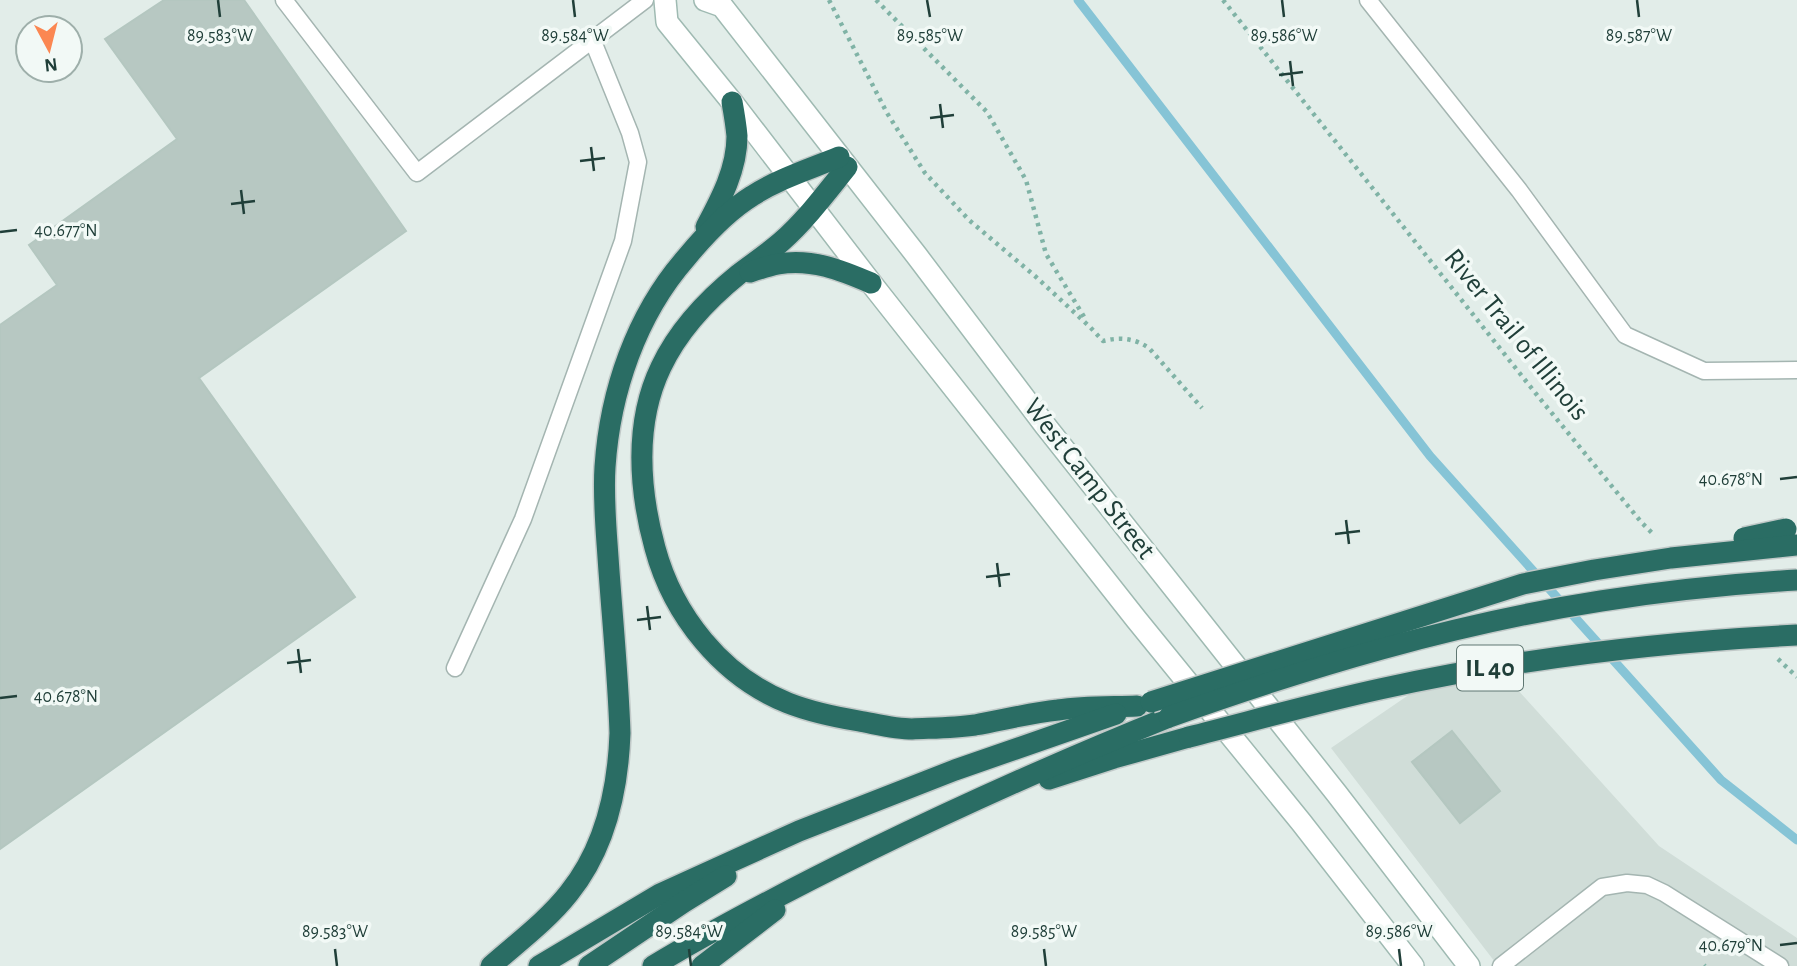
<svg xmlns="http://www.w3.org/2000/svg" width="1797" height="966" viewBox="0 0 1797 966" font-family="'Alegreya Sans',sans-serif">
	<style>
		.built { fill: #d0ddd8 }
		.lines { fill: none; stroke-linecap: round; stroke-linejoin: round }
		.stream { stroke: #86c4d6; stroke-width: 9 }
		.building { fill: #b7c8c2; stroke: #b4c7c0; stroke-width: 2 }
		.service-casing { stroke: #a4b5b1; stroke-width: 19 }
		.secondary-casing { stroke: #9fbab2; stroke-width: 24 }
		.motorway-casing { stroke: #c1c9c8; stroke-width: 24 }
		.path { stroke: #80b3a6; stroke-width: 4.5; stroke-dasharray: 3.5 5; stroke-linecap: butt }
		.service { stroke: #fff; stroke-width: 16 }
		.secondary { stroke: #fff; stroke-width: 21 }
		.motorway { stroke: #2a6d64; stroke-width: 21 }
		.motorway-bridge-casing { stroke: #c1c9c8; stroke-width: 24; stroke-linecap: butt }
		.motorway-bridge { stroke: #2a6d64; stroke-width: 21 }
		.ticks { fill: none; stroke: #203f39; stroke-width: 2.5 }
		.labels { text-anchor: middle; dominant-baseline: central; stroke-width: 7; stroke-linejoin: round; paint-order: stroke }
		.shield { fill: #f2f9f6; stroke: #5f7772; stroke-width: 2 }
		.shield-label { font-size: 26px; font-weight: bold; fill: #203f39 }
		.street-label { font-size: 28px; fill: #203f39; stroke: #f2f9f6 }
		.ticks-label { font-size: 18px; text-anchor: middle; fill: #203f39; stroke: #f2f9f6; stroke-width: 7; stroke-linejoin: round; paint-order: stroke }
	</style>
	<rect width="100%" height="100%" fill="#e2ede9"/>
	<path class="built" d="M1479,647L1659,846L1797,938V966H1498L1331,748Z"/>
	<g class="lines">
		<path class="stream" d="M1078,0L1430,456L1721,780L1797,840"/>
	</g>
	<g class="building">
		<path d="M164,0H244L406,231L199,378L355,597L0,849V325L57,285L29,245L177,139L105,39Z"/>
		<path d="M1452,731L1500,791L1460,823L1412,762Z"/>
	</g>
	<g class="lines">
		<g class="service-casing">
			<g id="service">
				<path d="M284,0L417,173L645,0"/>
				<path d="M1368,0L1519,190L1625,335L1704,371L1797,370"/>
				<path d="M455,668L523,519L623,241L638,162L630,133L592,39"/>
				<path d="M1501,966L1602,887L1627,883L1647,885L1664,893L1780,966"/>
			</g>
		</g>
		<g class="secondary-casing">
			<g id="secondary">
				<path d="M665,0L667,22L732,102L871,283L1136,619L1301,822L1413,966"/>
				<path d="M705,0L722,6L917,256L1044,424L1337,794L1469,966"/>
			</g>
		</g>
		<g class="motorway-casing">
			<g id="motorway">
				<path d="M847,167C826,193 806,220 781,242C767,254 752,264 739,274C708,299 678,331 661,367C634,423 639,490 655,548C673,615 722,677 788,703C811,712 835,717 859,721C876,724 895,729 912,729C932,728 954,728 975,725C1003,720 1030,713 1058,710C1084,706 1111,707 1137,706"/>
				<path d="M706,227C721,199 737,169 737,136C736,125 734,113 732,102"/>
				<path d="M750,272C759,269 768,266 778,264C811,258 841,270 871,283"/>
				<path d="M1049,779L1114,758L1189,737"/>
				<path d="M491,966C517,943 547,921 569,893C606,847 618,790 620,733C618,674 612,616 608,557C606,528 603,497 605,467C610,392 636,315 686,258C705,235 726,212 752,196C778,179 810,169 839,157"/>
				<path d="M539,966L660,894L799,831L955,770L1116,714"/>
				<path d="M589,966L684,902L726,876"/>
				<path d="M653,966C723,924 795,887 868,851C967,803 1067,758 1169,717"/>
				<path d="M702,966L775,910"/>
			</g>
		</g>
		<g class="path">
			<path d="M829,0L887,113L925,173L969,220L1035,276L1090,327L1103,341C1120,337 1134,338 1149,348L1202,408"/>
			<path d="M876,0L987,112L1026,180L1046,254L1086,320"/>
			<path d="M1223,0L1537,395L1642,523L1655,536"/>
			<path d="M1778,659L1797,677"/>
			<path d="M1704,965L1705,966"/>
		</g>
		<use href="#service" class="service"/>
		<use href="#secondary" class="secondary"/>
		<use href="#motorway" class="motorway"/>
		<g class="motorway-bridge-casing">
			<g id="motorway-bridge">
				<path d="M1744,538L1786,529"/>
				<path d="M1151,702L1523,584L1594,570L1671,558L1797,545"/>
				<path d="M1169,717C1309,667 1453,624 1601,601C1666,591 1731,584 1797,580"/>
				<path d="M1189,737C1252,721 1316,703 1380,689C1517,659 1657,642 1797,635"/>
			</g>
		</g>
		<use href="#motorway-bridge" class="motorway-bridge"/>
	</g>
	<path class="ticks" d="M218,0L220,17M573,0L575,17M927,0L930,17M1282,0L1284,17M1637,0L1639,17M1290,61L1293,86M1279,75L1303,72M940,104L943,128M930,118L954,115M591,147L594,171M580,161L605,158M241,190L244,214M231,204L255,201M0,232L17,230M1780,479L1797,477M1346,520L1349,544M1335,534L1360,531M997,563L1000,587M986,577L1010,574M647,606L650,630M637,620L661,617M298,649L301,673M287,663L311,660M0,698L17,696M1780,945L1797,943M335,949L337,966M689,949L691,966M1044,949L1046,966M1399,949L1401,966"/>
	<g class="labels">
		<rect class="shield" x="1457" y="645.5" width="66" height="45" rx="5"/>
		<g class="shield-label">
			<text x="1490" y="668">IL 40</text>
		</g>
		<g class="street-label">
			<text transform="translate(1516 335) rotate(51)">River Trail of Illinois</text>
			<text transform="translate(1089 479) rotate(52)">West Camp Street</text>
		</g>
	</g>
	<g class="ticks-label">
		<text x="220" y="41">89.583°W</text>
		<text x="575" y="41">89.584°W</text>
		<text x="930" y="41">89.585°W</text>
		<text x="1284" y="41">89.586°W</text>
		<text x="1639" y="41">89.587°W</text>
		<text x="66" y="236">40.677°N</text>
		<text x="1731" y="485">40.678°N</text>
		<text x="66" y="702">40.678°N</text>
		<text x="335" y="937">89.583°W</text>
		<text x="689" y="937">89.584°W</text>
		<text x="1044" y="937">89.585°W</text>
		<text x="1399" y="937">89.586°W</text>
		<text x="1731" y="951">40.679°N</text>
	</g>
	<g transform="translate(49 49) rotate(173)"><circle r="33" fill="#f2f9f6" stroke="#9eafaa" stroke-width="2"/>
	<path d="M0-5L12 26L0 18L-12 26Z" fill="#fb8752"/>
	<text y="-10" font-size="19" font-weight="bold" text-anchor="middle" fill="#203f39">N</text>
	</g>
</svg>
